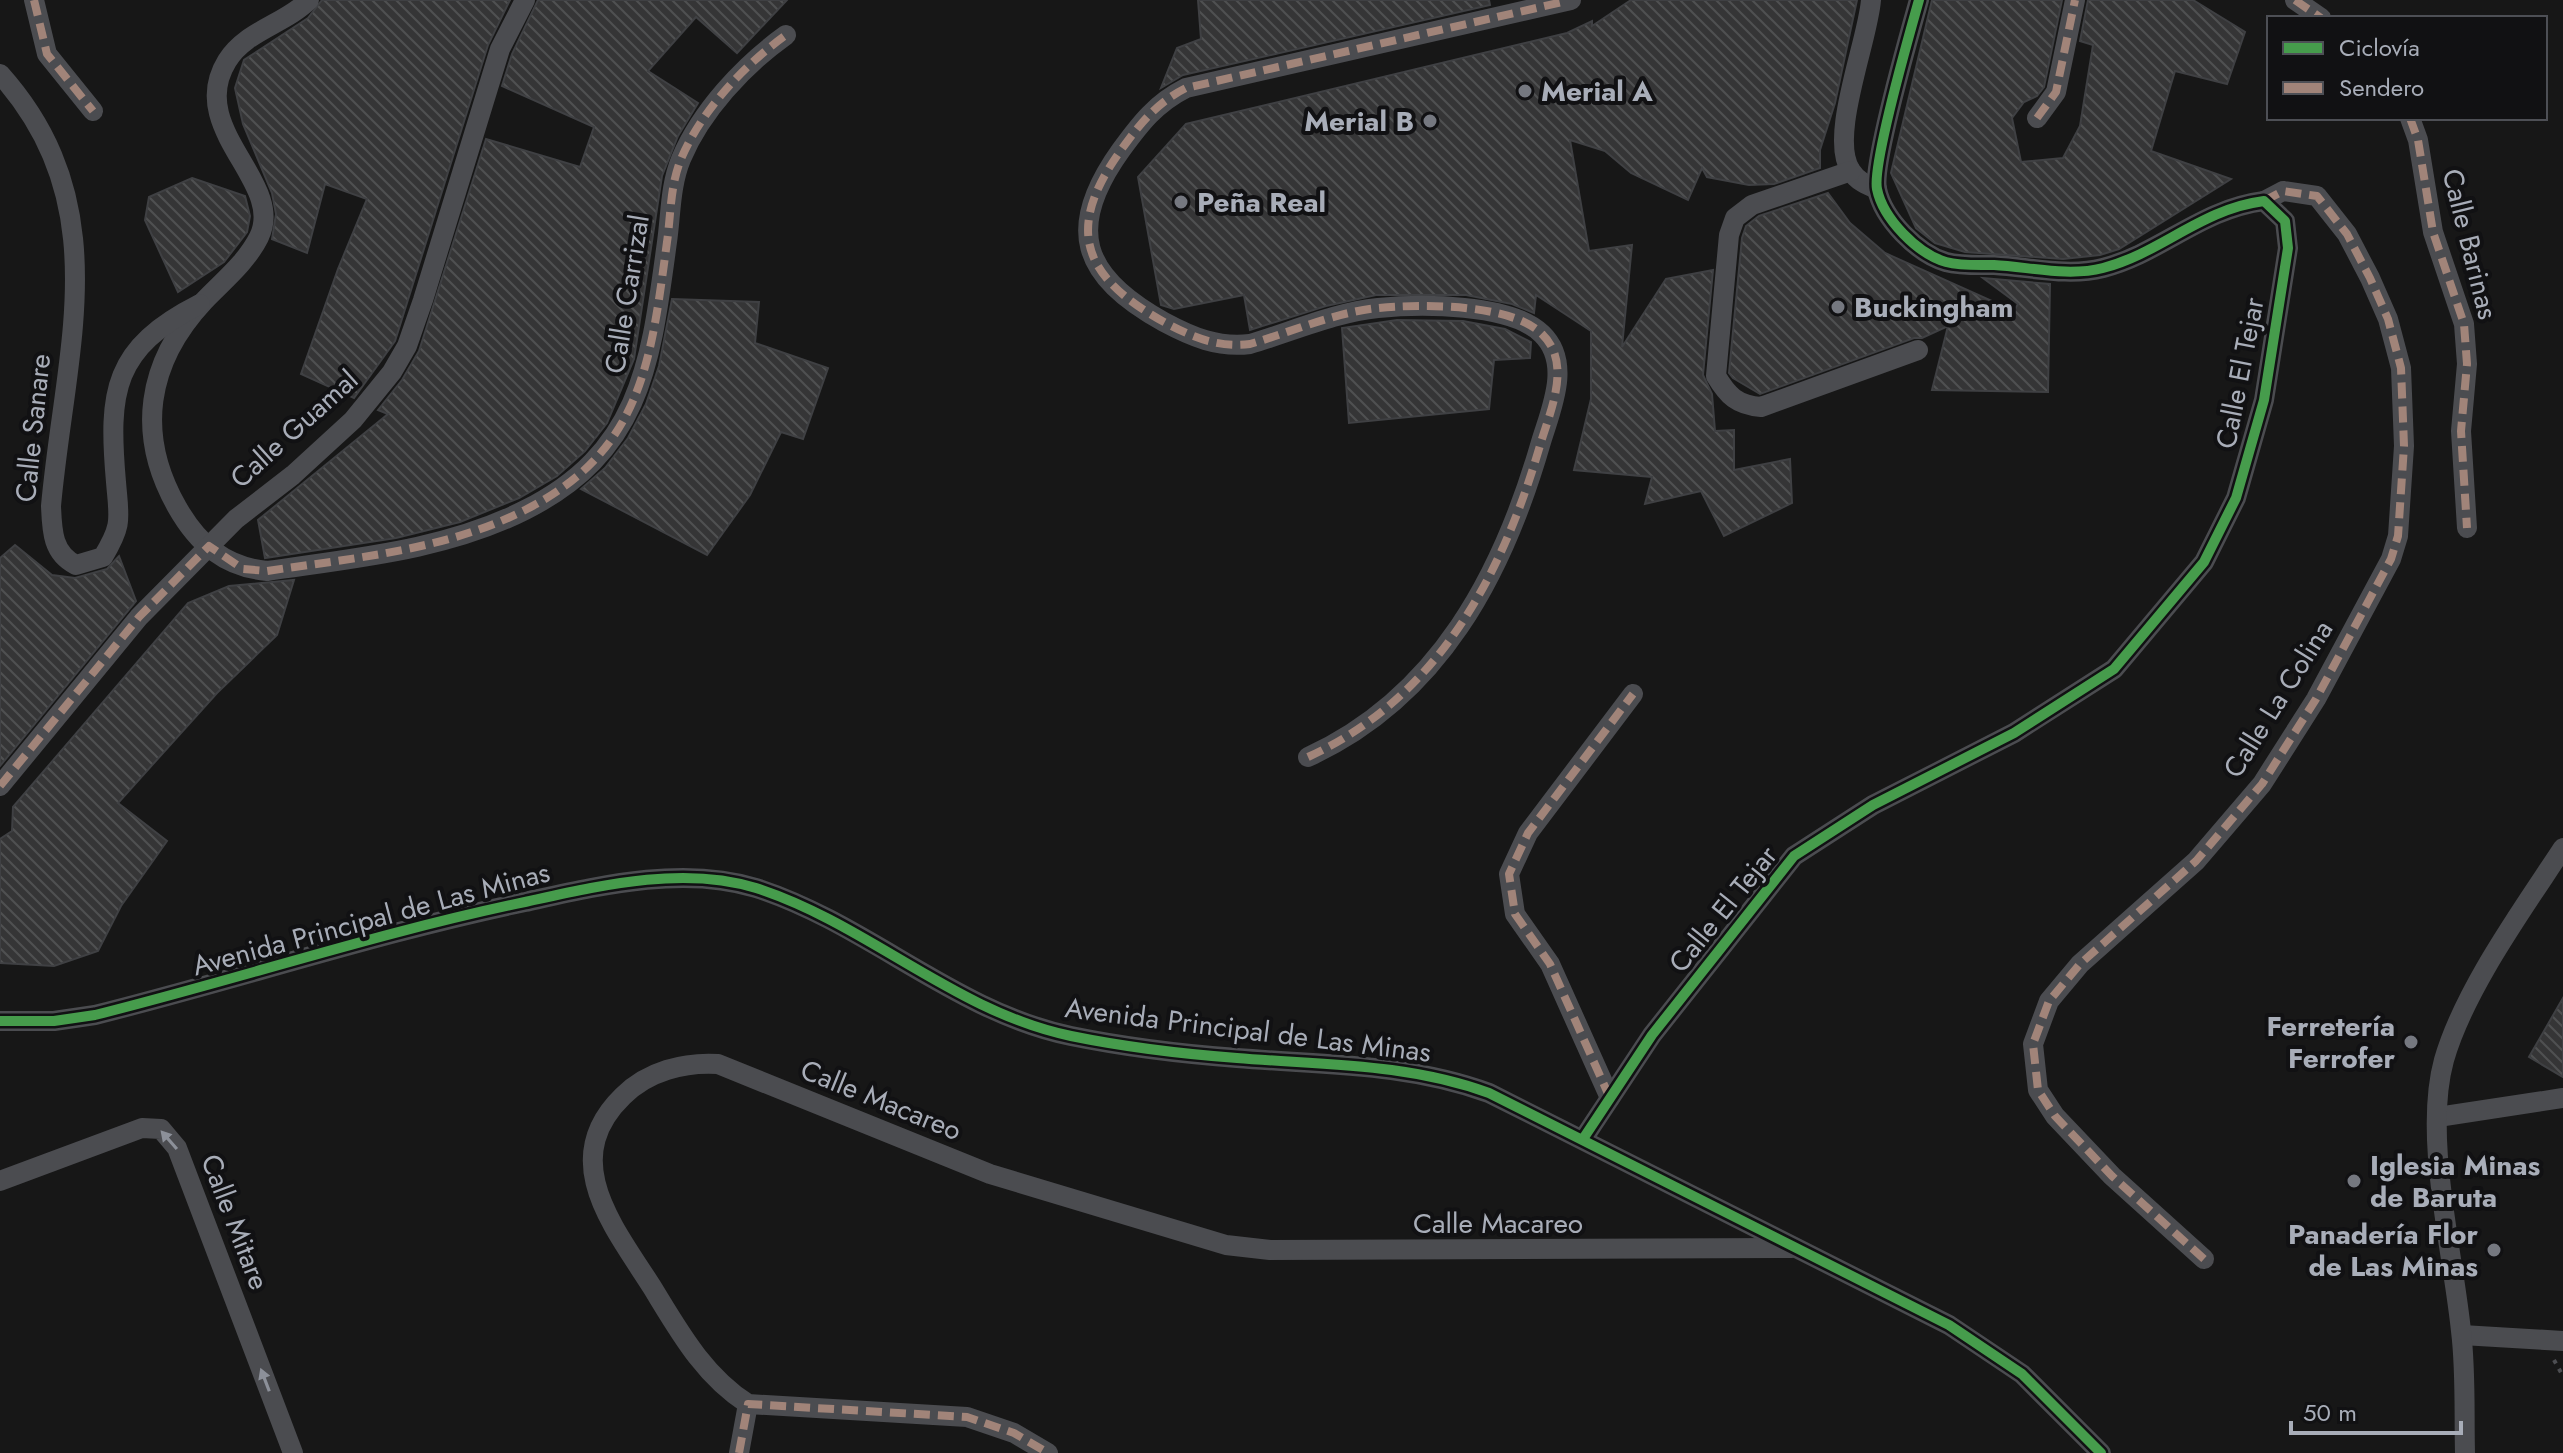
<svg xmlns="http://www.w3.org/2000/svg" width="2563" height="1453" viewBox="0 0 2563 1453" font-family="Jost,sans-serif">
	<style>
		.building { fill: url(#building-back-hatch); stroke: #3f4043; stroke-width: 2 }
		.lines { fill: none; stroke-linecap: round; stroke-linejoin: round }
		.path { stroke: #4d4e52; stroke-width: 4; stroke-dasharray: 4 6; stroke-linecap: butt }
		.minor { stroke: #4b4c50; stroke-width: 20 }
		.quiet { stroke: #a18479; stroke-width: 8; stroke-dasharray: 16 8; stroke-linecap: butt }
		.cycleway-casing { stroke: #111113; stroke-width: 15 }
		.cycleway { stroke: #469c4c; stroke-width: 10 }
		.oneway { fill: #8c9099 }
		.poi-dot { fill: #757880; stroke: #111113; stroke-width: 3 }
		.labels { text-anchor: middle; dominant-baseline: central; stroke-width: 8; stroke-linejoin: round; paint-order: stroke }
		.poi-label { font-size: 28px; font-weight: bold; fill: #a8adb8; stroke: #111113; text-anchor: start }
		.street-label { font-size: 28px; fill: #a8adb8; stroke: #111113 }
	</style>
	<defs>
		<pattern id="building-back-hatch" width="6" height="6" patternUnits="userSpaceOnUse" patternTransform="scale(2)"><rect width="6" height="6" fill="#353536"/><path d="M-1 5l2 2M0 0l6 6M5-1l2 2" fill="none" stroke="#4f5051"/></pattern>
	</defs>
	<rect width="100%" height="100%" fill="#171717"/>
	<g class="building">
		<path d="M322,0H510L488,45L395,341L354,398L301,374L338,269L367,199L325,184L307,253L272,239L276,214L272,193L243,124L235,88L244,60L308,18Z"/>
		<path d="M538,0H787L737,53L696,17L648,71L698,103L678,136L662,176L634,359L607,423L585,451L557,476L519,498L460,522L396,538L265,558L258,520L388,414L378,410L402,380L419,351L486,139L580,167L594,127L502,86L512,54Z"/>
		<path d="M1198,0H1489L1490,5L1183,75L1161,88L1177,48L1201,39Z"/>
		<path d="M1631,0H1857L1835,103L1820,150V168L1774,184L1749,185L1707,177L1702,168L1688,200L1631,173L1605,151L1570,140L1589,251L1632,245L1622,347L1666,279L1713,270L1703,375L1712,394L1715,431L1734,430V470L1790,459L1792,503L1724,536L1701,491L1645,504L1652,477L1574,470L1591,399V331L1536,295L1534,313L1512,304L1466,295H1376L1326,306L1250,330L1244,295L1174,309L1161,305L1138,177L1186,124L1567,33L1592,21V26Z"/>
		<path d="M1932,0H2062L2044,87L2037,96L2024,102L2012,118L2021,162L2063,158L2080,126L2093,45L2080,41L2088,0H2193L2245,32L2227,84L2175,71L2151,151L2231,179L2119,249L2100,255L2063,259L1965,252L1935,243L1916,228L1891,173Z"/>
		<path d="M192,178L245,196L250,216L247,232L224,262L178,292L145,220L149,197Z"/>
		<path d="M1828,193L1850,223L1885,253L2014,311L2018,304L1983,278L2050,284L2048,392L1932,390L1948,326L1922,338H1914L1760,394L1733,378L1729,373L1742,238L1746,226L1759,216Z"/>
		<path d="M672,299L759,302L755,343L828,368L803,439L781,432L750,495L707,555L581,489L605,468L628,438L646,404L659,366Z"/>
		<path d="M1397,320L1463,321L1505,329L1531,342L1530,358L1494,360L1489,409L1349,423L1342,328Z"/>
		<path d="M15,545L52,575L75,578L107,569L119,556L136,601L0,766V558Z"/>
		<path d="M294,580L277,635L217,693L118,803L167,841L121,906L98,951L54,966L0,963V839L12,831L13,807L188,603L229,586Z"/>
		<path d="M2563,998V1077L2529,1057Z"/>
	</g>
	<g class="lines">
		<path class="path" d="M2554,1360L2563,1376"/>
		<g class="minor">
			<path d="M34,0L47,54L93,111"/>
			<path d="M309,0C285,24 245,31 227,61C185,129 286,182 259,237C246,263 223,281 204,301C146,363 136,435 177,507C198,544 225,567 267,571C354,558 446,550 525,510C643,451 651,359 667,242C671,214 670,186 681,159C701,111 744,65 786,35"/>
			<path d="M1871,0C1868,41 1828,138 1851,171C1857,181 1867,185 1877,189"/>
			<path d="M2295,0L2321,18"/>
			<path d="M0,74C118,206 65,349 51,506C52,530 52,553 76,565L103,557C123,524 119,519 116,482C108,391 113,348 200,304"/>
			<path d="M2037,118L2056,92L2075,0"/>
			<path d="M2410,118L2418,140L2433,232L2464,324L2467,364L2461,431L2467,528"/>
			<path d="M1851,171L1752,205L1735,218L1729,235L1716,376C1728,396 1737,405 1761,407L1918,350"/>
			<path d="M1308,757C1439,697 1503,574 1541,442C1551,409 1572,363 1542,334C1511,303 1420,304 1378,308C1336,312 1291,332 1250,344C1218,348 1192,337 1164,322C1081,276 1065,228 1121,150C1140,124 1156,103 1186,88L1571,0"/>
			<path d="M0,786L139,617L236,519L293,475L353,420L392,372L407,346L423,300L500,49L525,0"/>
			<path d="M0,1021H54L95,1015C239,979 380,932 525,902C598,886 683,865 756,888C868,924 955,1012 1071,1036C1125,1047 1183,1054 1237,1058C1323,1065 1407,1063 1489,1093L1949,1325L2022,1374L2101,1453"/>
			<path d="M1610,1098L1550,964L1515,914L1509,874L1528,833L1633,694"/>
			<path d="M2438,1117L2563,1098"/>
			<path d="M1583,1139L1652,1035L1794,856L1873,805L2014,733L2114,669L2204,562L2236,498L2264,400L2288,248L2285,221L2264,201C2201,209 2161,253 2103,268C2068,277 2030,267 1994,265C1979,265 1961,266 1946,262C1918,254 1883,219 1877,189C1872,164 1910,32 1919,0"/>
			<path d="M0,1181L142,1128L161,1129L177,1148L293,1453"/>
			<path d="M2204,1259L2112,1176L2055,1116L2038,1090L2033,1044L2049,1001L2080,964L2196,861L2262,784L2316,699L2391,559L2398,536L2404,446L2401,368L2388,319L2370,278L2347,234L2317,196L2283,191L2264,201"/>
			<path d="M2462,1335L2563,1341"/>
			<path d="M739,1453L748,1404"/>
			<path d="M1048,1453L1014,1433L967,1417L748,1404C703,1375 679,1331 652,1287C614,1227 557,1160 623,1096C648,1071 684,1062 718,1064L990,1174L1226,1245L1270,1250L1792,1248"/>
			<path d="M2465,1453C2464,1413 2466,1371 2461,1331C2453,1251 2423,1136 2444,1060C2464,990 2523,909 2563,848"/>
		</g>
		<g class="quiet">
			<path d="M34,0L47,54L93,111"/>
			<path d="M2295,0L2321,18"/>
			<path d="M2037,118L2056,92L2075,0"/>
			<path d="M2410,118L2418,140L2433,232L2464,324L2467,364L2461,431L2467,528"/>
			<path d="M1308,757C1439,697 1503,574 1541,442C1551,409 1572,363 1542,334C1511,303 1420,304 1378,308C1336,312 1291,332 1250,344C1218,348 1192,337 1164,322C1081,276 1065,228 1121,150C1140,124 1156,103 1186,88L1567,1"/>
			<path d="M0,786L139,617L209,546L243,569L267,571C354,558 446,550 525,510C643,451 651,359 667,242C671,214 670,186 681,159C701,111 744,65 786,35"/>
			<path d="M1610,1098L1550,964L1515,914L1509,874L1528,833L1633,694"/>
			<path d="M2204,1259L2112,1176L2055,1116L2038,1090L2033,1044L2049,1001L2080,964L2196,861L2262,784L2316,699L2391,559L2398,536L2404,446L2401,368L2388,319L2370,278L2347,234L2317,196L2283,191L2264,201"/>
			<path d="M739,1453L748,1404L967,1417L1014,1433L1048,1453"/>
		</g>
		<g class="cycleway-casing">
			<g id="cycleway">
				<path d="M0,1021H54L95,1015C239,979 380,932 525,902C598,886 683,865 756,888C868,924 955,1012 1071,1036C1125,1047 1183,1054 1237,1058C1323,1065 1407,1063 1489,1093L1949,1325L2022,1374L2101,1453"/>
				<path d="M1583,1139L1652,1035L1794,856L1873,805L2014,733L2114,669L2204,562L2236,498L2264,400L2288,248L2285,221L2264,201C2201,209 2161,253 2103,268C2068,277 2030,267 1994,265C1979,265 1961,266 1946,262C1918,254 1883,219 1877,189C1872,164 1910,32 1919,0"/>
			</g>
		</g>
		<use href="#cycleway" class="cycleway"/>
	</g>
	<defs><path id="oneway-solid" d="M-6-.8H1V-3.2L6.5 0L1 3.2V.8H-6Z" transform="scale(2)"/></defs>
	<g class="oneway">
		<use href="#oneway-solid" transform="translate(169 1140) rotate(-131)"/>
		<use href="#oneway-solid" transform="translate(265 1380) rotate(-111)"/>
	</g>
	<g class="poi-dot">
		<circle cx="1525" cy="91" r="8"/>
		<circle cx="1430" cy="121" r="8"/>
		<circle cx="1181" cy="202" r="8"/>
		<circle cx="1838" cy="307" r="8"/>
		<circle cx="2411" cy="1042" r="8"/>
		<circle cx="2354" cy="1181" r="8"/>
		<circle cx="2494" cy="1250" r="8"/>
	</g>
	<g class="labels">
		<g class="poi-label">
			<text x="1541" y="91">Merial A</text>
			<text x="1414" y="121" text-anchor="end">Merial B</text>
			<text x="1197" y="202">Peña Real</text>
			<text x="1854" y="307">Buckingham</text>
			<text x="2395" y="1026" text-anchor="end">Ferretería<tspan x="2395" dy="32">Ferrofer</tspan></text>
			<text x="2370" y="1165">Iglesia Minas<tspan x="2370" dy="32">de Baruta</tspan></text>
			<text x="2478" y="1234" text-anchor="end">Panadería Flor<tspan x="2478" dy="32">de Las Minas</tspan></text>
		</g>
		<g class="street-label">
			<text transform="translate(2470 244) rotate(76)">Calle Barinas</text>
			<text transform="translate(627 294) rotate(-81)">Calle Carrizal</text>
			<text transform="translate(2240 373) rotate(-79)">Calle El Tejar</text>
			<text transform="translate(33 428) rotate(-84)">Calle Sanare</text>
			<text transform="translate(294 429) rotate(-42)">Calle Guamal</text>
			<text transform="translate(2278 699) rotate(-58)">Calle La Colina</text>
			<text transform="translate(1723 909) rotate(-51)">Calle El Tejar</text>
			<text transform="translate(371 919) rotate(-15)">Avenida Principal de Las Minas</text>
			<text transform="translate(1248 1030) rotate(7)">Avenida Principal de Las Minas</text>
			<text transform="translate(881 1100) rotate(22)">Calle Macareo</text>
			<text transform="translate(235 1222) rotate(69)">Calle Mitare</text>
			<text x="1498" y="1223">Calle Macareo</text>
		</g>
	</g>
	<rect x="2267" y="16" width="280" height="104" fill="#111113" stroke="#4d4f55" stroke-width="2"/>
	<rect x="2283" y="42" width="40" height="12" fill="#469c4c" stroke="#4d4f55" stroke-width="2"/>
	<text x="2339" y="56" font-size="24" fill="#a8adb8">Ciclovía</text>
	<rect x="2283" y="82" width="40" height="12" fill="#a18479" stroke="#4d4f55" stroke-width="2"/>
	<text x="2339" y="96" font-size="24" fill="#a8adb8">Sendero</text>
	<path d="M2291 1421v12h170v-12" fill="none" stroke="#a8adb8" stroke-width="4"/>
	<text x="2303" y="1421" font-size="24" fill="#a8adb8" stroke="#111113" stroke-width="6" paint-order="stroke">50 m</text>
</svg>
